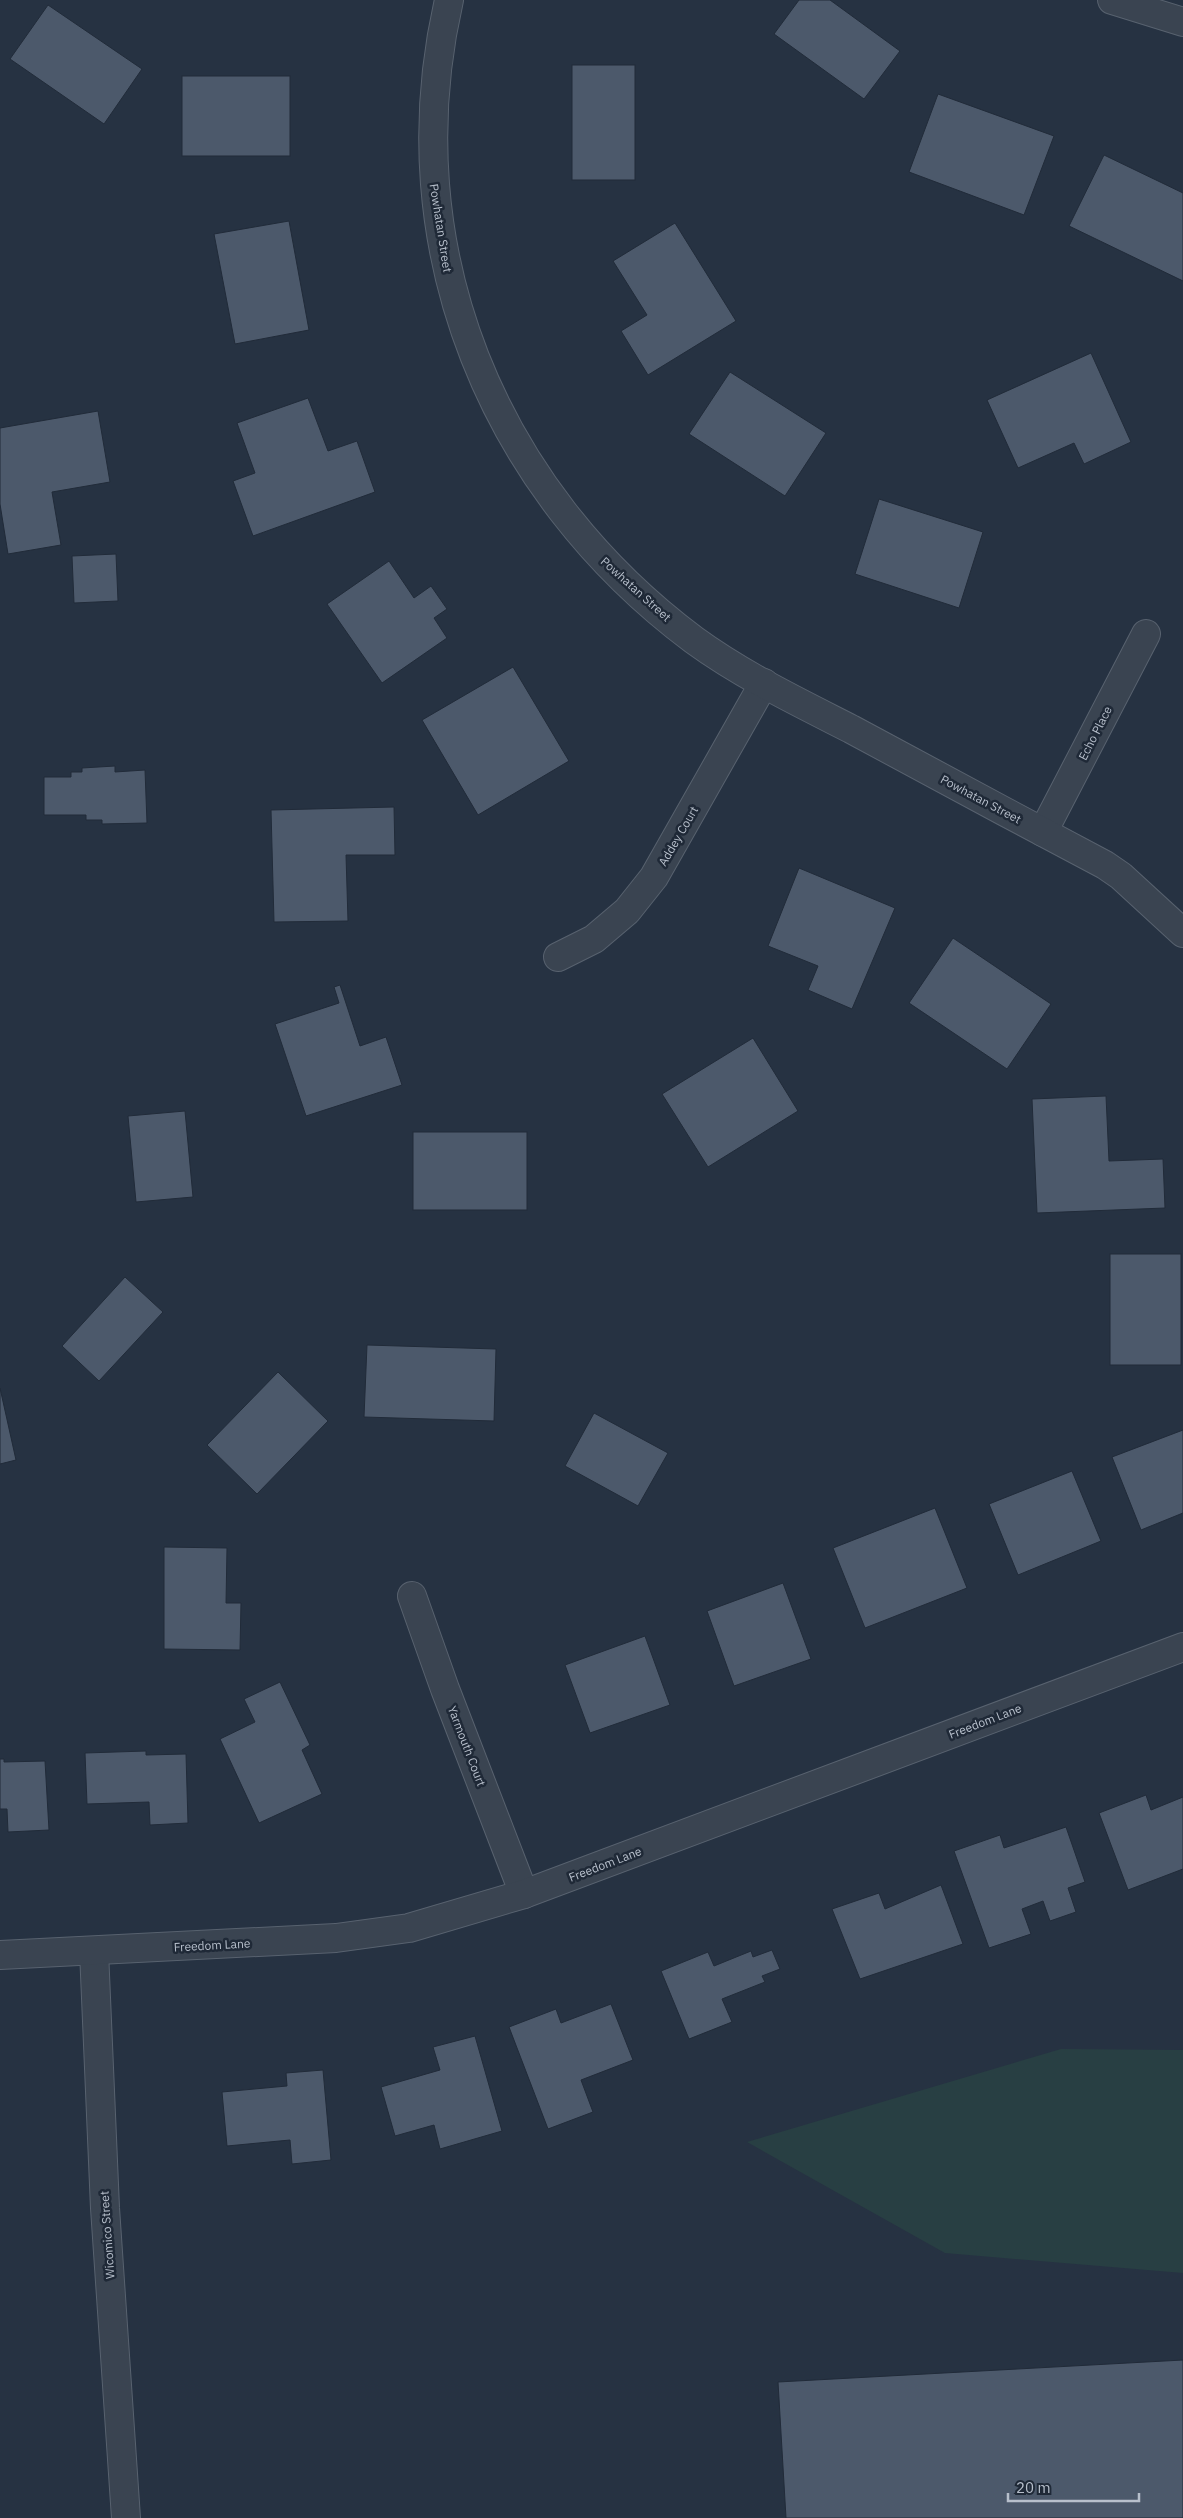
<svg xmlns="http://www.w3.org/2000/svg" width="1183" height="2518" viewBox="0 0 1183 2518" font-family="'IBM Plex Sans',sans-serif">
	<style>
		.green { fill: #283f43 }
		.building { fill: #4c596b; stroke: #212b39 }
		.lines { fill: none; stroke-linecap: round; stroke-linejoin: round }
		.minor-casing { stroke: #58626f; stroke-width: 30 }
		.tertiary-casing { stroke: #58626f; stroke-width: 30 }
		.minor { stroke: #3a4451; stroke-width: 28 }
		.tertiary { stroke: #3a4451; stroke-width: 28 }
		.labels { text-anchor: middle; dominant-baseline: central; stroke-width: 5; stroke-linejoin: round; paint-order: stroke }
		.street-label { font-size: 12px; fill: #b7bfcb; stroke: #1f2937 }
	</style>
	<rect width="100%" height="100%" fill="#263242"/>
	<path class="green" d="M1061,2049L1183,2050V2273L945,2253L747,2142Z"/>
	<g class="building">
		<path d="M799,0H830L900,51L864,99L774,34Z"/>
		<path d="M48,5L142,69L104,124L10,59Z"/>
		<rect x="572" y="65" width="63" height="115"/>
		<rect x="182" y="76" width="108" height="80"/>
		<path d="M938,94L1054,136L1024,215L909,172Z"/>
		<path d="M1104,155L1183,193V281L1069,226Z"/>
		<path d="M289,221L309,330L235,344L214,234Z"/>
		<path d="M675,223L736,321L648,375L621,331L647,315L613,261Z"/>
		<path d="M1091,353L1131,442L1084,464L1074,443L1018,468L987,400Z"/>
		<path d="M730,372L826,433L785,496L689,434Z"/>
		<path d="M308,398L328,451L357,441L375,492L253,536L233,481L255,473L237,423Z"/>
		<path d="M98,411L110,482L52,492L61,545L8,554L0,504V428Z"/>
		<path d="M879,499L983,532L959,608L855,574Z"/>
		<path d="M116,554L118,601L74,603L72,556Z"/>
		<path d="M389,561L414,598L431,586L447,609L434,618L447,638L382,683L327,604Z"/>
		<path d="M513,667L569,761L478,815L422,720Z"/>
		<path d="M115,766V772L145,770L147,823L102,824V820H86V815H44V777H71V772H82V768Z"/>
		<path d="M394,807L395,855H346L348,921L274,922L271,810Z"/>
		<path d="M799,868L895,908L852,1009L808,990L818,966L768,946Z"/>
		<path d="M953,938L1051,1004L1007,1069L909,1003Z"/>
		<path d="M340,985L360,1046L386,1037L402,1085L306,1116L275,1024L339,1003L334,987Z"/>
		<path d="M753,1038L798,1111L708,1167L662,1094Z"/>
		<path d="M1106,1096L1109,1161L1163,1159L1165,1208L1037,1213L1032,1099Z"/>
		<path d="M185,1111L193,1197L136,1202L128,1116Z"/>
		<rect x="413" y="1132" width="114" height="78"/>
		<rect x="1110" y="1254" width="71" height="111"/>
		<path d="M125,1277L163,1312L99,1381L62,1346Z"/>
		<path d="M367,1345L496,1349L494,1421L364,1417Z"/>
		<path d="M278,1372L328,1421L257,1494L207,1445Z"/>
		<path d="M0,1388L16,1460L0,1464Z"/>
		<path d="M594,1413L668,1453L638,1506L565,1466Z"/>
		<path d="M1183,1430V1513L1141,1530L1112,1457Z"/>
		<path d="M1072,1471L1101,1541L1018,1575L989,1504Z"/>
		<path d="M935,1508L967,1588L865,1628L833,1548Z"/>
		<path d="M164,1547L227,1548L226,1603H241L240,1650L164,1649Z"/>
		<path d="M783,1583L811,1659L734,1686L707,1611Z"/>
		<path d="M645,1636L670,1705L590,1733L565,1665Z"/>
		<path d="M280,1682L310,1745L302,1750L322,1794L259,1823L220,1739L255,1722L244,1699Z"/>
		<path d="M146,1751V1755L186,1754L188,1823L150,1825L149,1802L87,1804L85,1753Z"/>
		<path d="M0,1759H4V1762L45,1761L49,1830L8,1832L7,1809H0Z"/>
		<path d="M1146,1795L1151,1810L1183,1797V1869L1128,1890L1099,1813Z"/>
		<path d="M1066,1827L1085,1882L1068,1888L1076,1912L1050,1921L1043,1901L1022,1909L1031,1934L989,1948L954,1851L1000,1835L1004,1848Z"/>
		<path d="M941,1885L963,1944L860,1979L832,1909L879,1893L885,1909Z"/>
		<path d="M772,1950L780,1969L762,1976L765,1982L722,1999L732,2022L689,2039L661,1971L708,1952L714,1966L751,1951L753,1957Z"/>
		<path d="M611,2004L633,2060L581,2080L593,2112L548,2129L509,2027L556,2009L561,2023Z"/>
		<path d="M475,2036L502,2131L440,2149L434,2125L395,2136L381,2087L440,2070L433,2047Z"/>
		<path d="M323,2070L331,2160L292,2164L290,2140L227,2146L222,2092L287,2086L286,2073Z"/>
		<path d="M1183,2360V2518H786L778,2382Z"/>
	</g>
	<g class="lines">
		<g class="minor-casing">
			<g id="minor">
				<path d="M1112,0L1183,22"/>
				<path d="M1043,832L1146,634"/>
				<path d="M558,957L594,939L627,911L654,877L764,683"/>
				<path d="M412,1596L445,1689L524,1894"/>
				<path d="M94,1951L105,2208L126,2518"/>
				<path d="M0,1955L336,1938L409,1928L524,1894L1183,1647"/>
			</g>
		</g>
		<g class="tertiary-casing">
			<path id="tertiary" d="M449,0C392,248 493,490 694,640C742,675 798,702 851,729C936,775 1020,820 1105,865L1121,876L1183,933"/>
		</g>
		<use href="#minor" class="minor"/>
		<use href="#tertiary" class="tertiary"/>
	</g>
	<g class="labels">
		<g class="street-label">
			<text transform="translate(441 228) rotate(81)">Powhatan Street</text>
			<text transform="translate(636 589) rotate(42)">Powhatan Street</text>
			<text transform="translate(1095 733) rotate(-63)">Echo Place</text>
			<text transform="translate(981 799) rotate(28)">Powhatan Street</text>
			<text transform="translate(678 836) rotate(-60)">Addey Court</text>
			<text transform="translate(985 1721) rotate(-21)">Freedom Lane</text>
			<text transform="translate(467 1746) rotate(69)">Yarmouth Court</text>
			<text transform="translate(605 1864) rotate(-21)">Freedom Lane</text>
			<text transform="translate(212 1945) rotate(-3)">Freedom Lane</text>
			<text transform="translate(107 2235) rotate(-94)">Wicomico Street</text>
		</g>
	</g>
	<path d="M1008 2493v8h131v-8" fill="none" stroke="#b7bfcb" stroke-width="2.5"/>
	<text x="1016" y="2493" font-size="15" fill="#b7bfcb" stroke="#1f2937" stroke-width="4" paint-order="stroke">20 m</text>
</svg>
